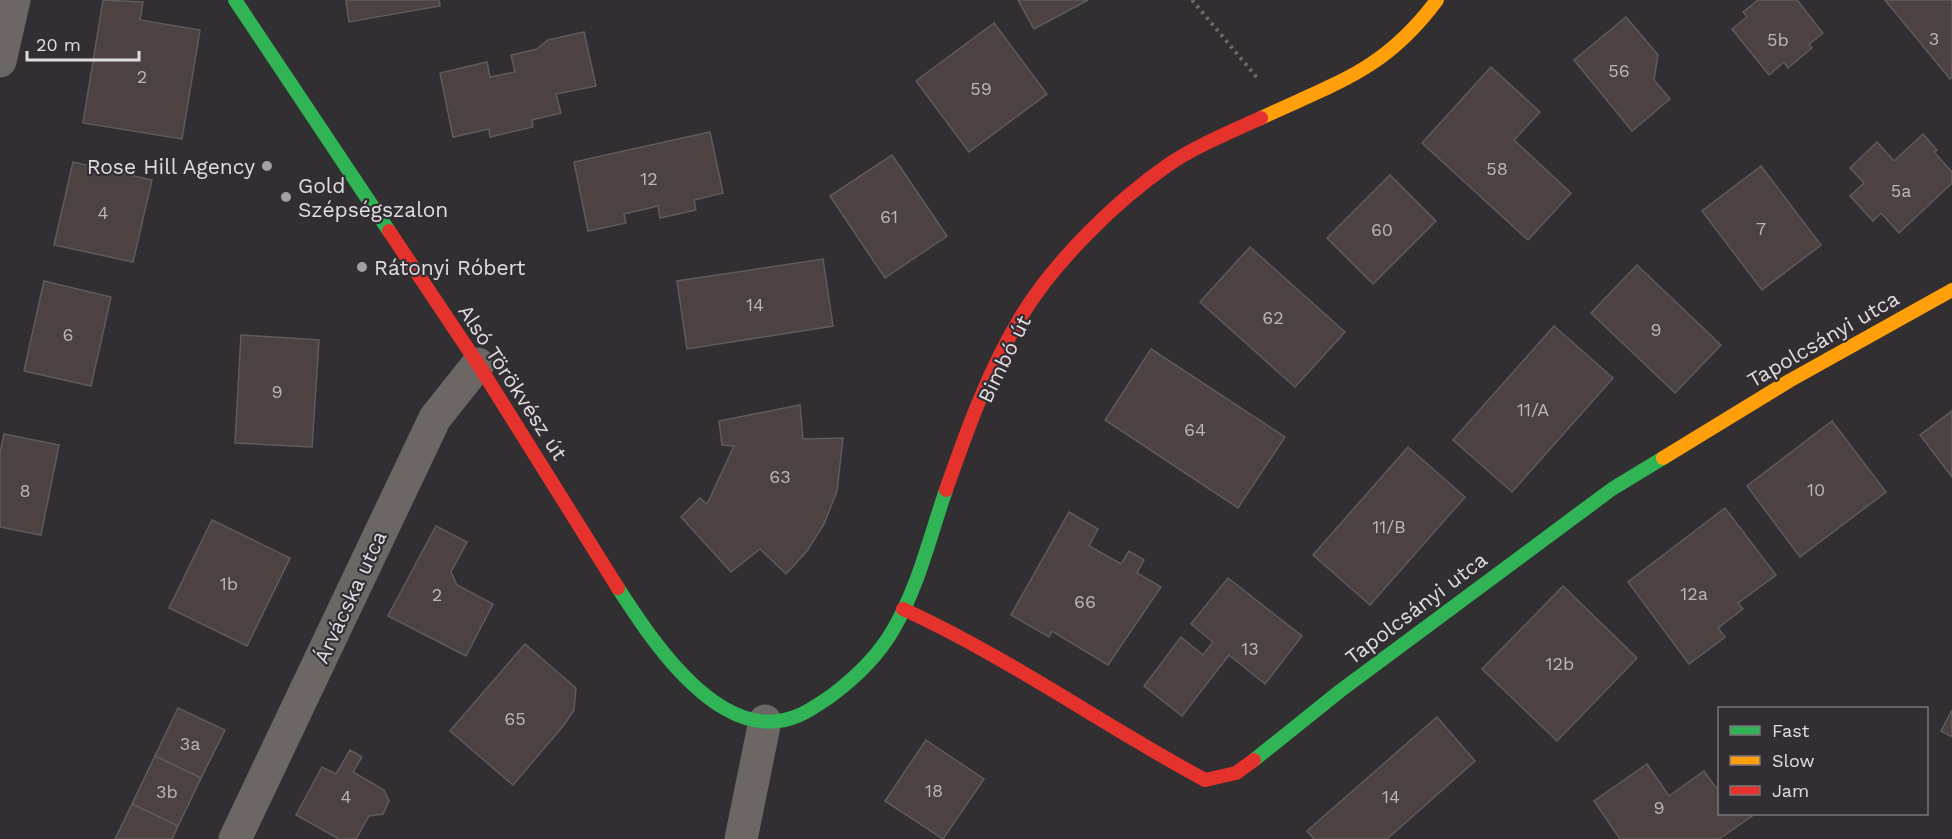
<svg xmlns="http://www.w3.org/2000/svg" width="1952" height="839" viewBox="0 0 1952 839" font-family="'Work Sans',sans-serif">
	<style>
		.building { fill: #4b4241; stroke: #5e5c5c; stroke-width: 1.5 }
		.lines { fill: none; stroke-linecap: round; stroke-linejoin: round }
		.path { stroke: #6d6968; stroke-width: 4; stroke-dasharray: 3 4.5; stroke-linecap: butt }
		.street { stroke: #6c6764; stroke-width: 33 }
		.fast { stroke: #30b455; stroke-width: 14 }
		.slow { stroke: #ff9f0a; stroke-width: 14 }
		.jam { stroke: #e5322d; stroke-width: 14 }
		.poi-dot { fill: #a3a0a4; stroke: #332e33; stroke-width: 2 }
		.labels { text-anchor: middle; dominant-baseline: central; stroke-width: 4.5; stroke-linejoin: round; paint-order: stroke }
		.number-label { font-size: 18px; fill: #bbb6b9 }
		.poi-label { font-size: 21px; fill: #e0dde1; stroke: #332e33; text-anchor: start }
		.street-label { font-size: 21px; fill: #e0dde1; stroke: #332e33 }
	</style>
	<rect width="100%" height="100%" fill="#322f32"/>
	<g class="building">
		<path d="M103,0L143,2L140,20L200,30L182,139L83,123Z"/>
		<path d="M346,0H439L440,6L349,22Z"/>
		<path d="M1018,0H1088L1034,29Z"/>
		<path d="M1758,0H1797L1823,33L1809,44L1812,48L1788,68L1784,62L1769,75L1732,29L1747,17L1743,12Z"/>
		<path d="M1885,0H1952V77L1950,79Z"/>
		<path d="M1626,17L1658,55L1654,80L1670,99L1632,131L1574,60Z"/>
		<path d="M994,23L1047,94L969,152L916,81Z"/>
		<path d="M584,32L596,86L556,94L561,113L532,120L533,127L490,137L489,129L453,137L440,73L487,62L490,77L515,72L511,55L537,49L548,40Z"/>
		<path d="M1491,67L1540,112L1514,140L1571,193L1528,240L1422,143Z"/>
		<path d="M710,132L723,193L694,200L696,210L660,218L658,206L624,214L626,223L588,231L574,162Z"/>
		<path d="M1923,134L1937,150L1934,152L1952,172V183L1899,233L1881,213L1873,221L1850,196L1864,183L1850,168L1877,142L1894,161Z"/>
		<path d="M892,155L947,236L885,278L830,196Z"/>
		<path d="M73,162L152,180L133,262L54,245Z"/>
		<path d="M1761,166L1821,245L1762,290L1702,211Z"/>
		<path d="M1390,175L1436,221L1373,284L1327,238Z"/>
		<path d="M1250,247L1345,332L1295,387L1200,302Z"/>
		<path d="M823,259L833,326L687,349L677,281Z"/>
		<path d="M1637,265L1721,345L1675,393L1591,313Z"/>
		<path d="M44,281L111,297L91,386L24,371Z"/>
		<path d="M1554,326L1613,378L1512,492L1453,440Z"/>
		<path d="M241,335L319,340L312,447L235,443Z"/>
		<path d="M1151,349L1285,437L1238,508L1105,420Z"/>
		<path d="M800,405L803,439L843,438L837,491L824,524L807,551L786,574L760,549L731,572L681,517L700,498L707,504L734,446L722,445L719,421Z"/>
		<path d="M1952,411V477L1920,435Z"/>
		<path d="M1832,421L1886,492L1800,557L1747,486Z"/>
		<path d="M4,434L59,445L41,535L0,527V453Z"/>
		<path d="M1408,447L1465,497L1370,605L1313,555Z"/>
		<path d="M1725,508L1776,575L1738,603L1743,609L1718,628L1725,637L1689,664L1628,582Z"/>
		<path d="M1069,512L1098,529L1089,546L1121,564L1129,551L1144,560L1137,573L1161,587L1108,665L1052,631L1049,637L1011,615Z"/>
		<path d="M212,520L290,558L247,646L169,608Z"/>
		<path d="M436,526L467,542L451,572L457,585L493,604L466,656L388,616Z"/>
		<path d="M1228,578L1302,636L1265,684L1229,655L1182,716L1144,686L1181,637L1203,655L1213,642L1191,624Z"/>
		<path d="M1563,586L1637,658L1557,741L1482,669Z"/>
		<path d="M525,644L576,688L574,710L563,726L513,785L450,731Z"/>
		<path d="M178,708L225,730L201,778L155,756Z"/>
		<path d="M1952,710V737L1941,731Z"/>
		<path d="M1437,717L1475,761L1387,839H1314L1307,831Z"/>
		<path d="M926,740L984,779L943,839L885,801Z"/>
		<path d="M350,750L362,757L353,772L384,790L389,801L383,814L369,816L356,839H339L296,815L322,767L336,774Z"/>
		<path d="M155,756L201,778L178,826L132,804Z"/>
		<path d="M1647,764L1669,796L1704,771L1716,788L1720,786V814H1755L1719,839H1620L1594,801Z"/>
		<path d="M132,804L178,826L172,839H115Z"/>
	</g>
	<g class="lines">
		<path class="path" d="M1192,0L1259,80"/>
		<g class="street">
			<path d="M0,61L14,0"/>
			<path d="M235,839L435,418L478,364"/>
			<path d="M741,839L765,721"/>
		</g>
		<g class="fast">
			<path d="M235,0L389,231"/>
			<path d="M618,588C649,636 710,730 778,721C798,719 815,707 831,696C855,678 878,656 893,630C918,588 930,536 946,490"/>
			<path d="M1254,760L1340,691L1612,489L1663,458"/>
		</g>
		<g class="slow">
			<path d="M1261,118C1337,82 1384,71 1437,0"/>
			<path d="M1663,458L1789,381L1952,290"/>
		</g>
		<g class="jam">
			<path d="M389,231L478,364L618,588"/>
			<path d="M946,490C967,430 989,369 1022,315C1055,261 1116,201 1168,165C1196,146 1230,132 1261,118"/>
			<path d="M903,609C1008,657 1103,725 1205,780L1236,773L1254,760"/>
		</g>
	</g>
	<g class="poi-dot">
		<circle cx="267" cy="166" r="6"/>
		<circle cx="286" cy="197" r="6"/>
		<circle cx="362" cy="267" r="6"/>
	</g>
	<g class="labels">
		<g class="number-label">
			<text x="1934" y="38">3</text>
			<text x="1778" y="39">5b</text>
			<text x="1619" y="70">56</text>
			<text x="142" y="76">2</text>
			<text x="981" y="88">59</text>
			<text x="1497" y="168">58</text>
			<text x="649" y="178">12</text>
			<text x="1901" y="190">5a</text>
			<text x="103" y="212">4</text>
			<text x="889" y="216">61</text>
			<text x="1761" y="228">7</text>
			<text x="1382" y="229">60</text>
			<text x="755" y="304">14</text>
			<text x="1273" y="317">62</text>
			<text x="1656" y="329">9</text>
			<text x="68" y="334">6</text>
			<text x="277" y="391">9</text>
			<text x="1533" y="409">11/A</text>
			<text x="1195" y="429">64</text>
			<text x="780" y="476">63</text>
			<text x="1816" y="489">10</text>
			<text x="25" y="490">8</text>
			<text x="1389" y="526">11/B</text>
			<text x="229" y="583">1b</text>
			<text x="1694" y="593">12a</text>
			<text x="437" y="594">2</text>
			<text x="1085" y="601">66</text>
			<text x="1250" y="648">13</text>
			<text x="1560" y="663">12b</text>
			<text x="515" y="718">65</text>
			<text x="190" y="743">3a</text>
			<text x="934" y="790">18</text>
			<text x="167" y="791">3b</text>
			<text x="346" y="796">4</text>
			<text x="1391" y="796">14</text>
			<text x="1659" y="807">9</text>
		</g>
		<g class="poi-label">
			<text x="255" y="166" text-anchor="end">Rose Hill Agency</text>
			<text x="298" y="185">Gold<tspan x="298" dy="24">Szépségszalon</tspan></text>
			<text x="374" y="267">Rátonyi Róbert</text>
		</g>
		<g class="street-label">
			<text transform="translate(1823 339) rotate(-30)">Tapolcsányi utca</text>
			<text transform="translate(1004 359) rotate(-64)">Bimbó út</text>
			<text transform="translate(513 382) rotate(57)">Alsó Törökvész út</text>
			<text transform="translate(350 597) rotate(-65)">Árvácska utca</text>
			<text transform="translate(1416 608) rotate(-37)">Tapolcsányi utca</text>
		</g>
	</g>
	<rect x="1718" y="707" width="210" height="108" fill="#332e33" stroke="#787479" stroke-width="1.5"/>
	<rect x="1730" y="726" width="30" height="9" fill="#30b455" stroke="#787479" stroke-width="1.5"/>
	<text x="1772" y="737" font-size="18" fill="#e0dde1">Fast</text>
	<rect x="1730" y="756" width="30" height="9" fill="#ff9f0a" stroke="#787479" stroke-width="1.5"/>
	<text x="1772" y="767" font-size="18" fill="#e0dde1">Slow</text>
	<rect x="1730" y="786" width="30" height="9" fill="#e5322d" stroke="#787479" stroke-width="1.5"/>
	<text x="1772" y="797" font-size="18" fill="#e0dde1">Jam</text>
	<path d="M27 51v9h112v-9" fill="none" stroke="#e0dde1" stroke-width="3"/>
	<text x="36" y="51" font-size="18" fill="#e0dde1" stroke="#332e33" stroke-width="4.5" paint-order="stroke">20 m</text>
</svg>
